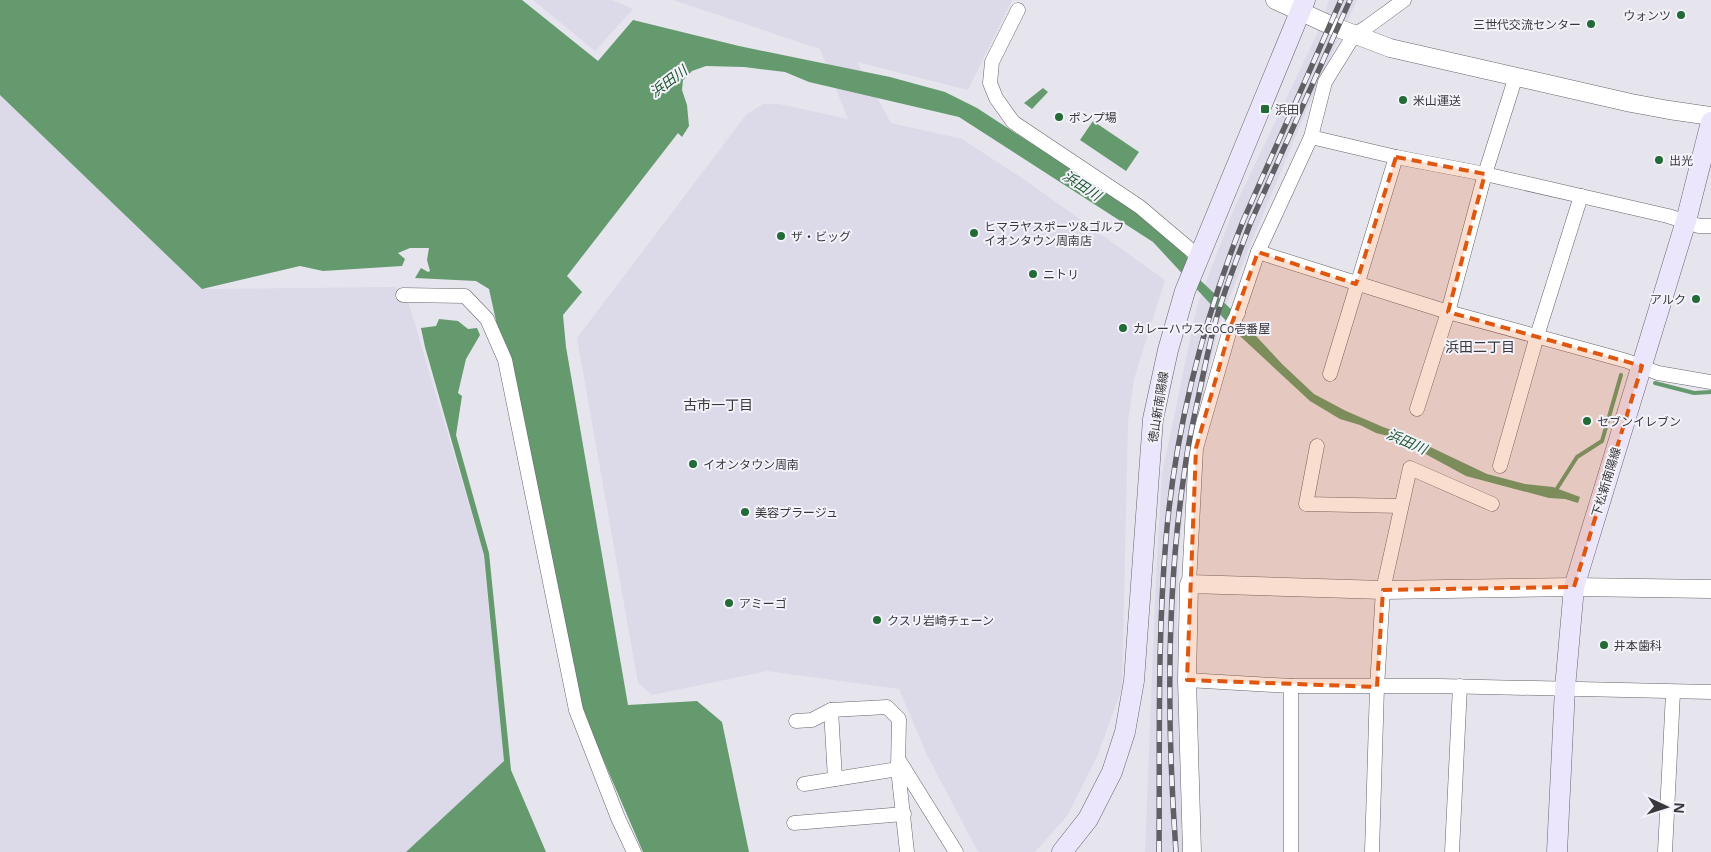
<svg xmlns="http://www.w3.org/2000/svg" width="1711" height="852" viewBox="0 0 1711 852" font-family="'Open Sans','Noto Sans JP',sans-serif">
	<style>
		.built { fill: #dcd9e9 }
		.water { fill: #649a6e }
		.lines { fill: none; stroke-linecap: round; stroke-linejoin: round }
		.stream { stroke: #649a6e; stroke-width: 4 }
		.minor-casing { stroke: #66646b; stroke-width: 15 }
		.tertiary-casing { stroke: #66646b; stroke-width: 19 }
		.secondary-casing { stroke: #66646b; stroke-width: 21 }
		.minor { stroke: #fff; stroke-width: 14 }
		.tertiary { stroke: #fff; stroke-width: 18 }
		.secondary { stroke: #ece6fc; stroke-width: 20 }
		.rail-casing { stroke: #606064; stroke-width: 5.5 }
		.rail { stroke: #f3f2fa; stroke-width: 4; stroke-dasharray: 11; stroke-linecap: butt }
		.marked { fill: #df570e; fill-opacity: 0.2; stroke: #df570e; stroke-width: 4; stroke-dasharray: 10 6; stroke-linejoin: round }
		.poi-dot { fill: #226a36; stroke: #f3f2fa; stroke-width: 2 }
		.labels { text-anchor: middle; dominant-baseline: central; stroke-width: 4; stroke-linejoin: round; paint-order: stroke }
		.poi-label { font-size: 12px; fill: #39393c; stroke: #f3f2fa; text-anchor: start }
		.street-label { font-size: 12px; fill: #39393c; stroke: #f3f2fa }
		.water-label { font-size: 14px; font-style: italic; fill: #1c582c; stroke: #f3f2fa }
		.neighbourhood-label { font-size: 14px; fill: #39393c; stroke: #f3f2fa }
	</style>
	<rect width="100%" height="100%" fill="#e6e5ed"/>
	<g class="built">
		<path d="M533,0H612L633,9L595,51Z"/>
		<path d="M673,0H1012L968,90L857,62L891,123L962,139L1025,180L1165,280L1134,379L1128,421L1122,688L1097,757L1067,816L1035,852H979L977,850L927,755L899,689L767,671L652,695L638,683L577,338L746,115L763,104H779L848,119L820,49Z"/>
		<path d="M1329,0H1357L1317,86L1255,233L1220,322L1193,437L1186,486L1179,549L1177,619L1182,852H1145L1156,576L1162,474L1197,306L1235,206L1317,34Z"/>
		<path d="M0,95L202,289L395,287L408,301L483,552L504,761L406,852H0Z"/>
	</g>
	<g class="water">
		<path d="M0,0H522L598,61L633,20L739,46L890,77L945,92L977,108L1137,212L1185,254L1200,280L1233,311L1282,364L1314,394L1346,411L1383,427L1403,434L1487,474L1525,484L1553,487L1580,497L1578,503L1565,499L1549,498L1466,476L1396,438L1376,433L1360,425L1340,419L1310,401L1241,337L1153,242L959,117L809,82L785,72L744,67L706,66L692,71L683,80L682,90L687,105L689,126L682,137L678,133L567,276L582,292L563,315L566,347L628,705L697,701L722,722L749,852H643L581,708L489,289L476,281L415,278L421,268L428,272L430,271L427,260L429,248H410L398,253L405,259L402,266L323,271L300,266L202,289L0,95Z"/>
		<path d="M1043,88L1048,92L1032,109L1024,103Z"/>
		<path d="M1093,121L1139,152L1126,171L1080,140Z"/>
		<path d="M439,319L458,321L468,329L477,328L480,335L466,359L458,393L462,396L456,435L489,553L511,770L546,852H406L504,761L484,555L425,347L421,328L436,326Z"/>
	</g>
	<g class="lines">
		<g class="stream">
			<path d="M1655,383L1694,393L1711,392"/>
			<path d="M1556,490L1577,457L1602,441L1621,375"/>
		</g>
		<g class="minor-casing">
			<g id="minor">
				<path d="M1018,10L992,62L990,83L996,98L1013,122L1140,207L1199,257"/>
				<path d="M1311,137L1396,157L1485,174L1581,196L1668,216L1699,226H1711"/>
				<path d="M1258,252L1448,312L1627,361L1658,373L1711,382"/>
				<path d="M403,295L465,296L487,319L505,360L576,710L618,818L634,852"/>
				<path d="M1237,314L1258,252L1311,137L1325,82L1354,35L1367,27L1404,0"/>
				<path d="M1330,374L1396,157"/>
				<path d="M1417,409L1448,312L1485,174L1516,76"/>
				<path d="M1317,446L1306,504L1401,506"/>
				<path d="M1500,466L1537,336L1581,196"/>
				<path d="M1189,584L1196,448L1231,326L1238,313"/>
				<path d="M1187,680L1291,686H1440L1711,692"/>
				<path d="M1291,686V852"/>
				<path d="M831,710L835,779"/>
				<path d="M796,721L812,720L831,710L887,707L899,719L898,769L907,852"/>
				<path d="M900,762L956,852"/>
				<path d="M804,784L898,769"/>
				<path d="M794,823L904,814"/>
				<path d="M1372,852L1377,687L1383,590L1410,468L1492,504"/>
				<path d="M1452,852L1460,686"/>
				<path d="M1665,852L1673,693"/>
			</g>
		</g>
		<g class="tertiary-casing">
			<g id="tertiary">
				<path d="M1275,0L1330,25L1390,48L1631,103L1669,110L1711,116"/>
				<path d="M1192,852L1187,680L1189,584L1383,590L1574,587L1711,589"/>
			</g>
		</g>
		<g class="secondary-casing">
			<g id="secondary">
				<path d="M1062,852L1088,819L1112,772L1125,732L1134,681L1153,419L1168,350L1185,291L1305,0"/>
				<path d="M1557,852L1565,688L1574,587L1686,221L1711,122"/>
			</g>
		</g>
		<use href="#minor" class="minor"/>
		<use href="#tertiary" class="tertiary"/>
		<use href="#secondary" class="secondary"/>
		<g class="rail-casing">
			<g id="rail">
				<path d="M1159,852C1160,748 1157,643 1166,539C1175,431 1203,322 1243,221L1341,0"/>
				<path d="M1176,852C1167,727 1166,592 1185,468C1188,443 1194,418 1199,394C1205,367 1210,339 1218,313C1227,283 1239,254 1250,224L1350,0"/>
			</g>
		</g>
		<use href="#rail" class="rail"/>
	</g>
	<path class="marked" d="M1396,157L1485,174L1448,312L1642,366L1574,587L1383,590L1377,687L1187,680L1196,448L1231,326L1258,252L1356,284Z"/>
	<g class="poi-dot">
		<circle cx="1681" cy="15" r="5"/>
		<circle cx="1591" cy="24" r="5"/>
		<circle cx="1403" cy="100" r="5"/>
		<rect x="1260" y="104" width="10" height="10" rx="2.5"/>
		<circle cx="1059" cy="117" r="5"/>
		<circle cx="1659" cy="160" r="5"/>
		<circle cx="974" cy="233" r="5"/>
		<circle cx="781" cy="236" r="5"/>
		<circle cx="1033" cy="274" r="5"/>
		<circle cx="1696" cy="299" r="5"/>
		<circle cx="1123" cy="328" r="5"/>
		<circle cx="1587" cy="421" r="5"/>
		<circle cx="693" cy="464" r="5"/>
		<circle cx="745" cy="512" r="5"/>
		<circle cx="729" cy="603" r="5"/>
		<circle cx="877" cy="620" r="5"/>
		<circle cx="1604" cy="645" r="5"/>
	</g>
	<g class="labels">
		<g class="poi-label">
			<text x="1671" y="15" text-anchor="end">ウォンツ</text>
			<text x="1581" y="24" text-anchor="end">三世代交流センター</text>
			<text x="1413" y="100">米山運送</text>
			<text x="1275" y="109">浜田</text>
			<text x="1069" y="117">ポンプ場</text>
			<text x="1669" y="160">出光</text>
			<text x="984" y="226">ヒマラヤスポーツ&amp;ゴルフ<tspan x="984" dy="14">イオンタウン周南店</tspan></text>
			<text x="791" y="236">ザ・ビッグ</text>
			<text x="1043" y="274">ニトリ</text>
			<text x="1686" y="299" text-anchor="end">アルク</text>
			<text x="1133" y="328">カレーハウスCoCo壱番屋</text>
			<text x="1597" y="421">セブンイレブン</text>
			<text x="703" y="464">イオンタウン周南</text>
			<text x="755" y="512">美容プラージュ</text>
			<text x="739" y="603">アミーゴ</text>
			<text x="887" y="620">クスリ岩崎チェーン</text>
			<text x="1614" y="645">井本歯科</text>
		</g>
		<g class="street-label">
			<text transform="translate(1158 407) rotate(-81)">徳山新南陽線</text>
			<text transform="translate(1606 482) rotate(-73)">下松新南陽線</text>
		</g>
		<g class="water-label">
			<text transform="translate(668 81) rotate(-37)">浜田川</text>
			<text transform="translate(1082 185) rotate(33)">浜田川</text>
			<text transform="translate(1407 441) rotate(24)">浜田川</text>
		</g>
		<g class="neighbourhood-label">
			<text x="1480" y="346">浜田二丁目</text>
			<text x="718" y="404">古市一丁目</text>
		</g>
	</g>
	<g transform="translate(1666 807) rotate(94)" stroke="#f3f2fa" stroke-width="4" paint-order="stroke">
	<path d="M0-4L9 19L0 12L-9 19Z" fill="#39393c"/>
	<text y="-8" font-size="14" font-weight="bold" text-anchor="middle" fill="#39393c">N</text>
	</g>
</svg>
